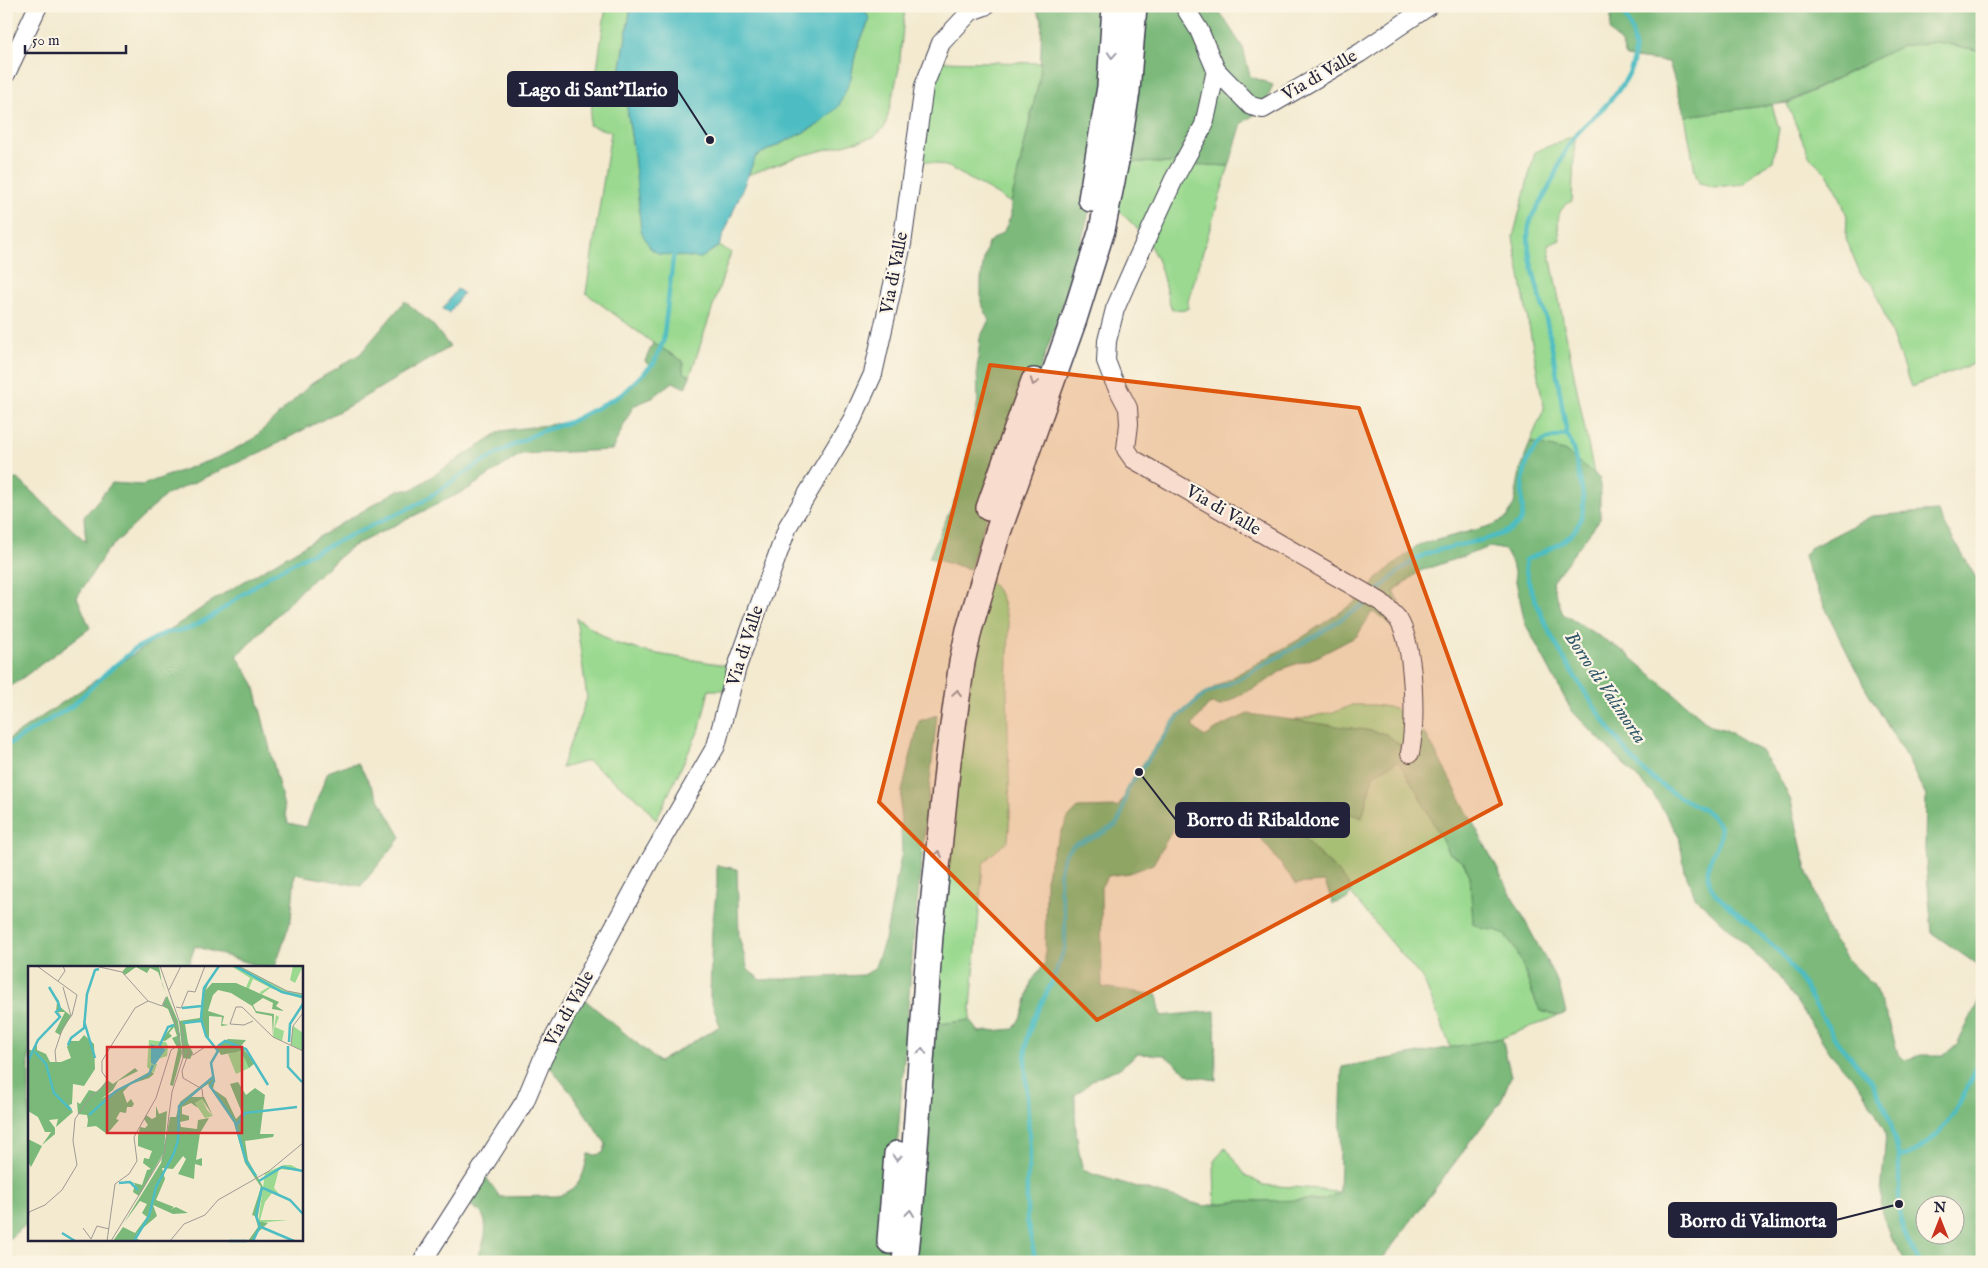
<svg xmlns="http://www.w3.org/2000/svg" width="1988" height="1268" viewBox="0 0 1988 1268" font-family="'IM FELL English',serif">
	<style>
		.green { fill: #9ad98f; stroke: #5e7e65 }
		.forest { fill: #7bb97a; stroke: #4e6e5a; fill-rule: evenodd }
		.water { fill: #4ebdc3; stroke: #38707f }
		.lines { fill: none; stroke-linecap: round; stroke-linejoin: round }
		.stream { stroke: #4ebdc3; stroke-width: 4.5 }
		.minor-casing { stroke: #414051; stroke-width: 20 }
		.highway-casing { stroke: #414051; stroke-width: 28 }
		.minor { stroke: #fff; stroke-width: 18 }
		.highway { stroke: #fff; stroke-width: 25 }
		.oneway { stroke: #9c9ca7 }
		.marked { fill: #de560e; fill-opacity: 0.2; stroke: #de560e; stroke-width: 4; stroke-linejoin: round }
		.labels { text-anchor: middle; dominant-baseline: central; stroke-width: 4.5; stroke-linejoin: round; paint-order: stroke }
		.street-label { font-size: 18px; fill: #22223b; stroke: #fcf5e5 }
		.water-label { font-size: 19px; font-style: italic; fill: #31586b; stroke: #fcf5e5 }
		.inset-river { fill: none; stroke: #4ebdc3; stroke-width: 2.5 }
		.inset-road { fill: none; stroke: #9f9a94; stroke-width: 1 }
		.view { fill: #d62828; fill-opacity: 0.15; stroke: #d62828; stroke-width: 2.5 }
		.inset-edge { fill: none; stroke: #22223b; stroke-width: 2.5 }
		.leader { fill: none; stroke: #22223b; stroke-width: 2 }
		.callout-dot { fill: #22223b; stroke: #fcf5e5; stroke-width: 2 }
		.callout { fill: #22223b; stroke: #22223b; stroke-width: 2 }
		.callout-label { font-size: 19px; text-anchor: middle; font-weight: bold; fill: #fff }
	</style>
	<rect width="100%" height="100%" fill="#fcf5e5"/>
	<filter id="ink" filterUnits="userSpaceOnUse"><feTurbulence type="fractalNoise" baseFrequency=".02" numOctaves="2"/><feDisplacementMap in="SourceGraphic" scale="10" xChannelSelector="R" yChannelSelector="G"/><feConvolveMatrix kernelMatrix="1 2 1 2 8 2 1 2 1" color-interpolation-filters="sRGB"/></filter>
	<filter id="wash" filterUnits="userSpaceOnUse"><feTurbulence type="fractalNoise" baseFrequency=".0096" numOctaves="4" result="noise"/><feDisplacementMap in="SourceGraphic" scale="20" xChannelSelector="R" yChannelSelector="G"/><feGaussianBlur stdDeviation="1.12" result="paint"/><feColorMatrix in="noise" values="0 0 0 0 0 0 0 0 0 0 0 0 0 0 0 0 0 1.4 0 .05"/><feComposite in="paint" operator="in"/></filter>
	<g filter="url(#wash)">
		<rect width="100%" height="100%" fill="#f3ead0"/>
		<g class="green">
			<path d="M606,6H631L621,67L634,155L701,258L719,246L731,252L690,376L683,372V361L653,343L586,293L611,132L589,125Z"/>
			<path d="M860,6H905L899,69L885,127L874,137L797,157L748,175L756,156L818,125L851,78L856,51L870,19L865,11Z"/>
			<path d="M1937,42L1982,51V361L1911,387L1873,284L1861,275L1846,239L1847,216L1838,192L1827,174L1809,156L1787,104L1901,46Z"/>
			<path d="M934,61L1041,63L1040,76L1011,203L949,167L914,158Z"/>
			<path d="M1772,105L1779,129L1773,161L1758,170L1744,184L1714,187L1699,183L1695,171L1685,116Z"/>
			<path d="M1575,135L1572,201C1554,210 1558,223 1560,240L1548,245L1594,474L1564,451L1530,442L1544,409L1513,237L1535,152Z"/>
			<path d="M1116,161L1229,166L1188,301V309L1172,310C1165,293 1164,273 1156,257C1145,234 1127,217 1108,202Z"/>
			<path d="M985,574L1001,596L1009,625L1007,691L1010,814L1008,841L991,855L983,864L970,1020L923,1026Z"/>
			<path d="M576,618L614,643L651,653L737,667L731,690H709L700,728L656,820L642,802L588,761L561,768L587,698Z"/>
			<path d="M1352,705H1374L1395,708L1414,727L1410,753L1386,734L1366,730L1292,721L1338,711Z"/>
			<path d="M1398,760L1419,795L1448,852L1464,863L1470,876L1472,908L1484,929C1489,930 1496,929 1500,932C1524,948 1526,989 1541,1011L1558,1016L1502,1038L1451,1048L1424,981L1351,894C1351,866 1255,825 1328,812C1339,811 1352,813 1362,818L1373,775Z"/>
			<path d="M1226,1147L1245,1175L1263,1185L1320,1189L1339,1193L1323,1200L1241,1201L1215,1204L1214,1161Z"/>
		</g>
		<g class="forest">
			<path d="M1034,6H1115C1107,79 1104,153 1086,224C1056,342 1005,453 970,569L929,558L960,488L978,401L977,369L980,338L989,320L981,302V280L984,258L988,243L1004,231L1011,216V203L1040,76L1042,20Z"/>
			<path d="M1134,6H1216L1243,48L1250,76L1273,85L1263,109L1242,123L1229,166L1116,161Z"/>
			<path d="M1612,6H1982V51L1938,42L1901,46L1787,103L1685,116L1669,62L1626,57L1622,45L1610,31Z"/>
			<path d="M405,301L433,325L450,347L347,407L261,452L166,495L106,552L77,597L90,628L6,690V480L18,479L86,542L84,517L112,483L142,485L219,457L252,440L311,384L360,354Z"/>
			<path d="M653,343L683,361V372L690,376L685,388L673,382L652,398L633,406L612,450L521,454L468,489L351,547L305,586L237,656L254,684L288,823L306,827L328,772L344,766L358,763L401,837L361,886L295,874L291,919L275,967H262L195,946L188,967H29V1222L6,1241V741L218,597L398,490H411L501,431L570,422L599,408L621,395L650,367L645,361Z"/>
			<path d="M1530,442L1564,451L1600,478V519L1552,582L1563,614L1626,653L1711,726L1726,730L1761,751L1778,775L1791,801L1804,859L1827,930L1847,959L1873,984L1889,1022L1898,1054L1905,1060L1921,1055H1943L1957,1045L1982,994V1262H1906L1890,1236L1880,1207L1886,1134L1876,1113L1859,1085L1831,1054L1780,977L1695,897L1685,871L1679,836L1653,794L1571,710L1525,623L1512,563L1505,550L1490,547L1420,571L1394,591L1406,619L1394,629L1384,618L1372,612L1357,636L1317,657L1287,667L1267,681L1220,706L1210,703L1192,726L1205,737L1223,725L1248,714L1366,730L1386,734L1410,753L1414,727L1427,736L1559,985L1566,1013L1558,1016L1541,1011C1527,990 1523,946 1500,932C1495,929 1489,930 1484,929C1480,928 1477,926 1473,924L1470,876L1464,863L1448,852L1419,795L1398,761L1373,775L1362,818C1347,811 1332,812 1317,814C1273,822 1329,862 1340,874C1344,878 1348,884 1351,889L1348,899L1333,904L1325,882L1296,884L1254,829L1236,818L1210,825L1189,816L1177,822L1153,864L1129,873L1108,876L1101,887L1102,987L1157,995L1161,1016L1215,1011L1216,1080L1191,1076L1164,1055L1137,1054L1120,1068L1097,1077L1075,1095C1075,1123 1076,1143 1083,1170L1095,1175L1204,1206L1241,1201L1323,1200L1339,1193L1342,1067L1502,1038L1511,1076L1501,1101L1380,1262H905L923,1026L970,1020L979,1032L1014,1029L1024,1011L1031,982L1045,963L1046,879L1053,850L1068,818L1078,808L1118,807L1170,726L1201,695L1300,639L1367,594L1376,579L1418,545L1490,526L1507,518L1514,504L1520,472ZM1926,1206H1956V1236H1926Z"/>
			<path d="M1937,511L1982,588V968L1932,933L1925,849L1926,796L1908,760L1862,682L1832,622L1808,570L1804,555L1810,548L1872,516Z"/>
			<path d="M937,715L914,931L888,1262H474C483,1250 492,1223 479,1211C474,1207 467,1204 462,1201L481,1170L500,1197L558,1196C581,1188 583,1177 588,1154L596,1155L603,1153L606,1144L574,1097L543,1058L578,994L659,1062L720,1026L710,997L712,929L717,885V865L737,869L739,937L748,970L761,980L864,975L874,969L885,940L902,851L900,810L902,791L919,721Z"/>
		</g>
		<g class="water">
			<path d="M631,6H860L865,11L870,19L856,51L851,78L839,106L818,125L756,156L719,246L701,258L659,254L650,248L641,231L634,155L621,67Z"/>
			<path d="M457,289L463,293L449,313L443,309Z"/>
		</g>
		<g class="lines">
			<g class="stream">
				<path d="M1619,6C1648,49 1634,78 1599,112C1591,120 1582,127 1575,136C1561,153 1557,174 1546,193C1542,202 1534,210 1531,219C1521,245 1540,293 1546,319C1555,357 1560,396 1567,434C1574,447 1576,461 1579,475C1593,529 1571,541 1525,560C1525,576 1531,589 1537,604C1552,642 1572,672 1594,706C1610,729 1625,753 1645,772C1655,781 1668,790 1679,797C1692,805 1708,809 1717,822C1733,845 1691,858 1716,895L1779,951L1800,979L1837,1042L1871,1081L1886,1109L1892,1128L1899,1156V1204L1903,1232L1919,1262"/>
				<path d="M1376,593C1390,579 1405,564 1424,555C1447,544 1499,542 1518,524C1525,517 1522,508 1522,499C1522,478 1526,448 1548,439C1554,437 1561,436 1567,434"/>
				<path d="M6,746L72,706L104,675L135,649L165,633L188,629L211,617L270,575L306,556L422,502L475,466L517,443L542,431L570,422L621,395L654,363L663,342L674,251"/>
				<path d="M1899,1156C1908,1157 1912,1153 1920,1148C1953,1127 1966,1091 1982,1056"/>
				<path d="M1036,1262L1027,1221V1181L1030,1152L1025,1058L1027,1039L1033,1020L1051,984L1065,947V916L1060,890V871L1062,861L1067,852L1075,844L1097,836L1116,825L1121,816L1128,788L1177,718L1205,694L1237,680L1315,636L1369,601"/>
			</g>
		</g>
	</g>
	<g filter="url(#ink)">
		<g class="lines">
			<g class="minor-casing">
				<g id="minor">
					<path d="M1184,6L1199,30L1216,70L1204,125L1174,179L1134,266L1115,309L1107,341L1106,361L1113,379L1128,408L1129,424L1126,449L1133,459L1381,602C1386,607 1393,613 1398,619C1415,645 1416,723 1410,753"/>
					<path d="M1216,70L1251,106L1263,109L1360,53L1429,6"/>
					<path d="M6,74L38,6"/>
					<path d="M422,1262L525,1101L543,1058L650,860L716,746L737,667L788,526L852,420L873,374L902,244L924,86L941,43L971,11L985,6"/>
				</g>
			</g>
			<g class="highway-casing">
				<g id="highway">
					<path d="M1091,199L1110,87L1115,6"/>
					<path d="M989,508L1034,381"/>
					<path d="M890,1241L897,1154"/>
					<path d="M905,1262L911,1203L930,935L948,761L962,662L969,630L998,532L1074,319L1102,230L1116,161L1127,91L1134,6"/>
				</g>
			</g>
			<use href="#minor" class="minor"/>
			<use href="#highway" class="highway"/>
		</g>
		<defs><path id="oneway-chevron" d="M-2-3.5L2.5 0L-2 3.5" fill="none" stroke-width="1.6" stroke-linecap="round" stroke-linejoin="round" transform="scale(1.25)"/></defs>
		<g class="oneway">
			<use href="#oneway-chevron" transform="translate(1112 55) rotate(94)"/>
			<use href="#oneway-chevron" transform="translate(1034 382) rotate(110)"/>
			<use href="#oneway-chevron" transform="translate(957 693) rotate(-81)"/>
			<use href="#oneway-chevron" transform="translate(938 854) rotate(-84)"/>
			<use href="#oneway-chevron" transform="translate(922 1051) rotate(-86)"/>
			<use href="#oneway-chevron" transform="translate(897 1158) rotate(94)"/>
			<use href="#oneway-chevron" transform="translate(910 1213) rotate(-84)"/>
		</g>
	</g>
	<path class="marked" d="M990,365L1359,408L1501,804L1097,1020L879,802Z"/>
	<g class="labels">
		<g class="street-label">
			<text transform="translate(1320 76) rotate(-30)">Via di Valle</text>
			<text transform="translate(895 273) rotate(-79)">Via di Valle</text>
			<text transform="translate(1223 511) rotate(30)">Via di Valle</text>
			<text transform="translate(746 646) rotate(-72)">Via di Valle</text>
			<text transform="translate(570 1009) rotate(-61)">Via di Valle</text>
		</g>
		<g class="water-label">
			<text transform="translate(1605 688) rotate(56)">Borro di Valimorta</text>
		</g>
	</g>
	<g transform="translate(28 966)">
		<rect width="275" height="275" fill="#f3ead0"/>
		<path d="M203,0H212L259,25L275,28V33L242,22L233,29L232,26L241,21L225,13L220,25L217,24L222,12ZM265,0H275L267,17L262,14ZM248,49L251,51L247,61L256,65L254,75L245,71ZM265,60L275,67V85L263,79ZM121,74L138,76L140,80L139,90L130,93L138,83L123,78V97L129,98L126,107L119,101ZM208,85L216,86L221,102L208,108L200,88ZM174,133L179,144L185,150L177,152L167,137ZM256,199H263L275,205L251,203L246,222L252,229L244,227L237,236L232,254H260L230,257L237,207Z" fill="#9ad98f"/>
		<path d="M99,0H131L134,18L150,55L154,87L145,120L142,119L150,83L144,72L149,70L146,61L141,67L144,70L137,75L133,74L146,58L140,43L134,40L139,30L130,6L122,2L119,7L108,1L97,9L94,6ZM181,15L178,24L184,17H208L251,36L248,40L256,45L244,43L245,37L235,32L225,39L228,45L246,48L245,71L244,50L228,47L224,40L203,27L190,24L185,29L180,45L196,50L194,58L201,59L193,60L194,51L181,50V72L178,71L173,55L157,58L160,77L165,87L162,93L155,92L151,55L172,52L175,23ZM25,27L31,35V40L43,50L32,69L27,66L37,46H30L33,49L28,46L29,36ZM56,69L66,78L67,103L56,120L45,118L44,138L41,139L45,146L28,161L30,153L21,154L27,162V168L14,179L23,166H17L10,151L0,145V83L5,85L9,78V84L18,88L22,96H33L43,92L39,81L41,75H51ZM200,73L218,74L213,80L227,97L221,102L213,85L193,89L188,81ZM107,102L110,105L90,115L85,124L73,133L123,105L126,108L121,112L103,118L95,126L99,137L103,133L106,138L104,141H99L98,147L92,146L88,153L91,154L79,168L68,160L52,162L59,161L60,154L59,149L50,148L49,136L52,138L61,124L69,126L79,114L85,118ZM183,111L187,114L185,123L198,132L208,153L214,147L202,118L210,116L218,129L227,122L237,129L232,168H246L245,171L217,175L220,194L235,221L229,255L240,257L227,269V275H220L230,261L227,250L224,249L233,221L217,197L206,157L180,118L160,131H176L185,150L174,133L167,137L170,142L163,137L154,141V148L161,150V154L152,156L153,161L169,163L170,154L181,152L172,167L168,194L174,192V200L167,198L166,213L150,208L158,193L155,190L145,203L134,202L137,213L128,234L146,241L143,243L148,241L160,247L145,248L125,239L129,250L109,267L108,272L113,275H85L95,261L107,267L119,251L114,247L119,238L112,235L96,257L133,197L142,151H148L152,136L175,118L181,116ZM128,140L131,148L139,145L136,186L111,230L105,226L107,218L96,214L114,219L119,204L123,203L115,197L116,192L121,193L124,185L110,180V170L112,161L117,162L120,159L116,153L118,149L124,153L128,151ZM0,173L14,180L3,201L0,196Z" fill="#7bb97a"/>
		<path d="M123,78L138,83L127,99L123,97Z" fill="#4ebdc3"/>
		<path class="inset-river" d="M191,0L176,22L173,53L178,70L190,85L183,97L186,115L182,120L207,156L218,195L228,210M207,0L254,26L275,31M154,42L174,40M56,55L67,92M155,57L173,55M261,76L262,58L275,38M40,79L43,72L56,62L59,28L67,4L71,3M190,80L197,75L218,83L240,119M260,80V101L274,116M131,81L140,61L146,59M7,86L18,98L26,127L43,144M0,95L10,74L32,51L28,46L32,43L30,36L21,21M61,149L88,125L121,108L125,99M208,160L217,147L269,141M231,215L254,201L275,205M91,217L102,216L110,224M235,222L262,234L275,248M232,260L228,250L234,221M233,261L266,275M34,267L47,275M106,275L121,250L128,221L146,187L150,174L151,140L185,111M201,275H219M225,275L232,260"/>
		<path class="inset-road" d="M9,0L49,29L44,49L35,61L27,85L28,96M67,0L94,6L120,35L134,40L138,31M210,0L259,25L275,28M30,15L37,5L35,0M35,21L43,50M141,24L153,0M136,38L142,42L152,70M148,41L153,42L160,25L167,26L177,0M225,55L216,59L202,58L208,41H214L245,71L275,85M263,79L265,60L275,47M158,80L161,86L154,105L155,112L174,123L175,132M162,87L165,89L177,81M0,257L1,246L17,239L34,224L49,199L45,175L47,153L62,131L77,119L79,113L74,106V95L83,80L107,42L120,35M55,262L63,273L69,260L81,263M79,275L87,218L101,208L109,195L106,171L128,132L143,84L151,79V68M83,275L136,188L144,126L155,92V66L132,0M142,275L156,258L177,249L190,234L241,205L275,177"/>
		<path class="view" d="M79,81H214V167H79Z"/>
		<rect width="275" height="275" class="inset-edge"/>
	</g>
	<path class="leader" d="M710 140L677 89M1139 772L1176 820M1899 1204L1836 1220"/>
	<g class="callout-dot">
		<circle cx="710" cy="140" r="5"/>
		<circle cx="1139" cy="772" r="5"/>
		<circle cx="1899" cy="1204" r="5"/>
	</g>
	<g class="callout">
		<rect x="508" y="72" width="169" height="34" rx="5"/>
		<rect x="1176" y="803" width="173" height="34" rx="5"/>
		<rect x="1669" y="1203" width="167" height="34" rx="5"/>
	</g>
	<g class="callout-label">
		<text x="593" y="96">Lago di Sant'Ilario</text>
		<text x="1263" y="826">Borro di Ribaldone</text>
		<text x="1753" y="1227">Borro di Valimorta</text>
	</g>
	<rect width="1988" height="1268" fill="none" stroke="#fcf5e5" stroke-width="25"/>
	<g transform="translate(1940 1220)"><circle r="24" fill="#fcf5e5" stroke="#a5a1a1"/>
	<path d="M0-4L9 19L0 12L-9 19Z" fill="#c8321e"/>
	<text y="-8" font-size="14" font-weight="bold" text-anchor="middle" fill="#22223b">N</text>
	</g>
	<path d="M25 45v8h101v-8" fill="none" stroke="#22223b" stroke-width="2.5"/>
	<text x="32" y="45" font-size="15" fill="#22223b" stroke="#fcf5e5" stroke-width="4" paint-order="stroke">50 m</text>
</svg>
